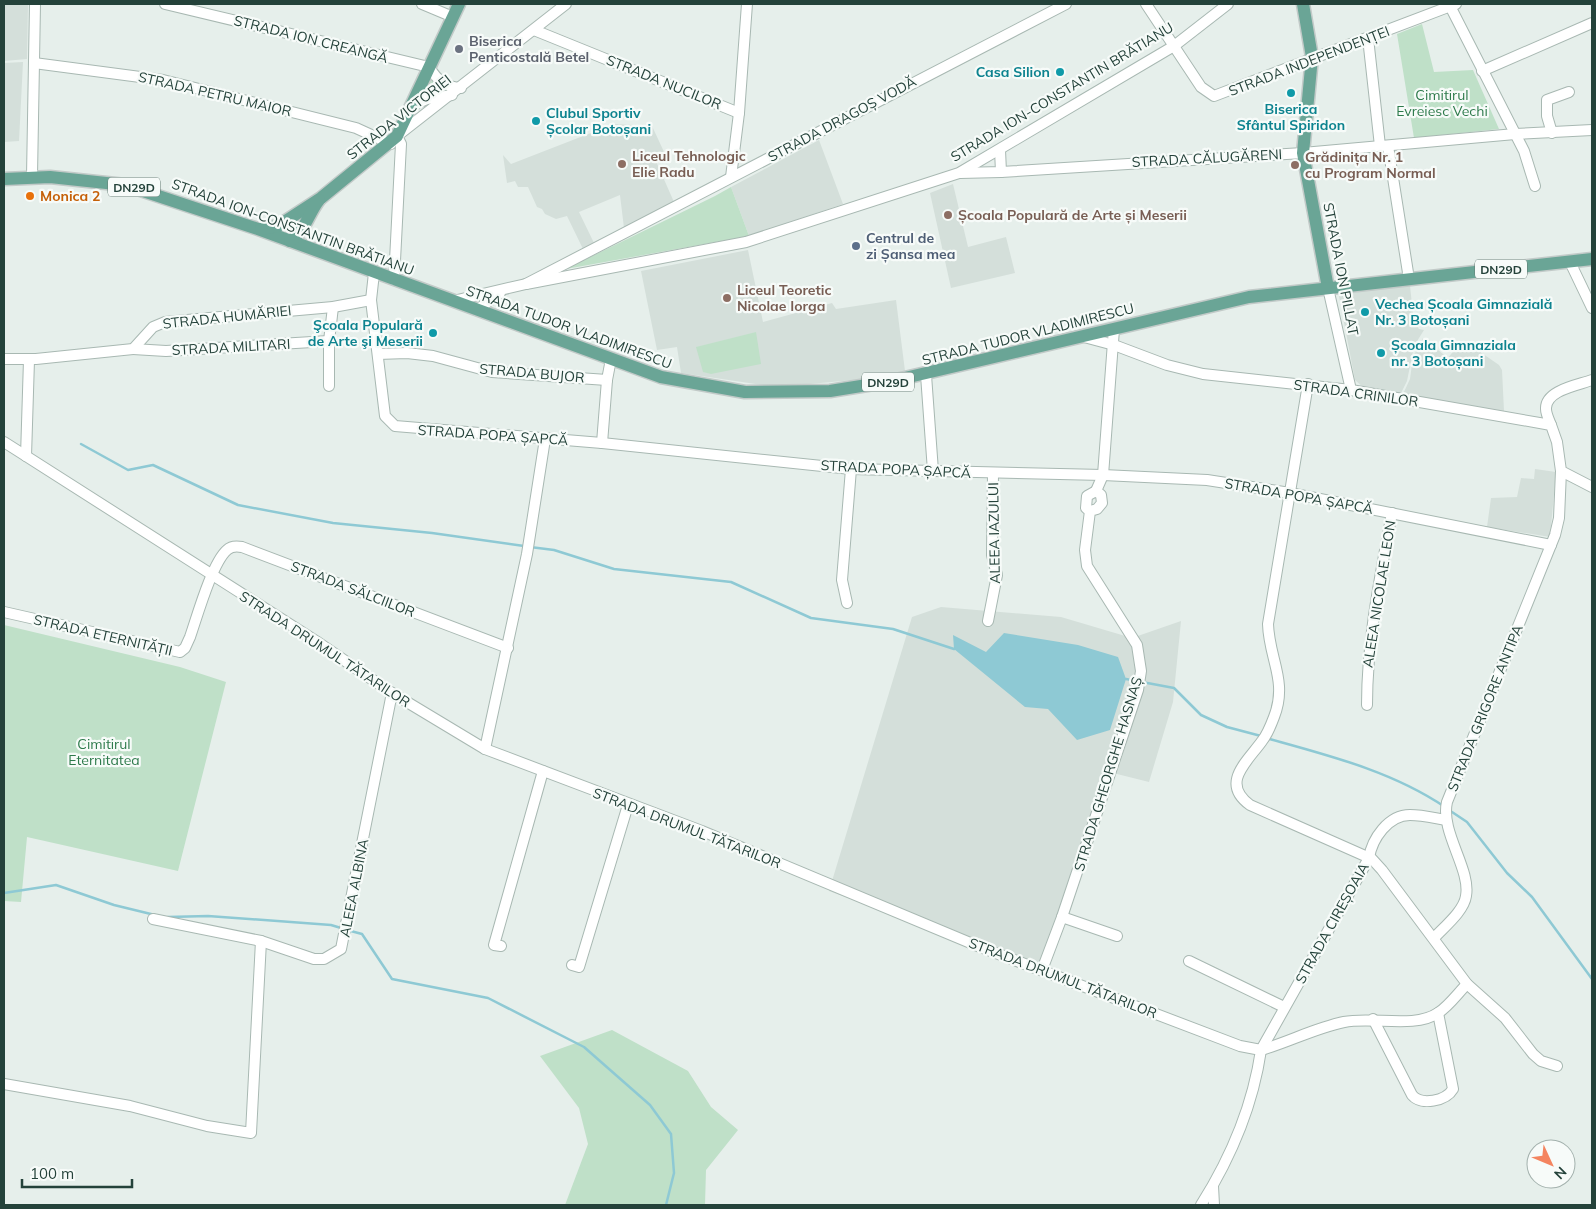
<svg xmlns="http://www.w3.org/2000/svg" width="1596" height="1209" viewBox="0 0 1596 1209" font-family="Mulish,sans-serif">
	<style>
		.built { fill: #d4dfda }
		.green { fill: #bfe0c8 }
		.water { fill: #8ec9d4 }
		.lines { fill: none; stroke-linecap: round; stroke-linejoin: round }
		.stream { stroke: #8ec9d4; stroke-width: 2.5 }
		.minor-casing { stroke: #a8b8b2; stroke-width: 12 }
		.major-casing { stroke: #c2cac8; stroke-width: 15 }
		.minor { stroke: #fff; stroke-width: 10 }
		.major { stroke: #6aa596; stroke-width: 12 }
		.worship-dot { fill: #6b7280; stroke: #f7fbf9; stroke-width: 2 }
		.culture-dot { fill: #0f9aa8; stroke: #f7fbf9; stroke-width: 2 }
		.education-dot { fill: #8d6e63; stroke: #f7fbf9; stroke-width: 2 }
		.food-dot { fill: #e8710a; stroke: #f7fbf9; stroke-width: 2 }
		.service-dot { fill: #5c6f8a; stroke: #f7fbf9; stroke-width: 2 }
		.labels { text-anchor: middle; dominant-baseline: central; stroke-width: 4.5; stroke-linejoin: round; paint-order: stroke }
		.shield { fill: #f7fbf9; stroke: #637a73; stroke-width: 1 }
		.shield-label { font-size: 12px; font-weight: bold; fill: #24423a }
		.street-label { font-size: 14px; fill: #24423a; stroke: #f7fbf9 }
		.worship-label { font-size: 14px; font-weight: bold; fill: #5b616d; stroke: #f7fbf9; text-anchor: start }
		.culture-label { font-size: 14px; font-weight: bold; fill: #0d838f; stroke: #f7fbf9; text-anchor: start }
		.park-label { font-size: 14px; fill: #2d7a4b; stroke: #f7fbf9 }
		.education-label { font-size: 14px; font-weight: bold; fill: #785e54; stroke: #f7fbf9; text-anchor: start }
		.food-label { font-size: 14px; font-weight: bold; fill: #c56008; stroke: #f7fbf9; text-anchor: start }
		.service-label { font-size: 14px; font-weight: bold; fill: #4e5e75; stroke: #f7fbf9; text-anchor: start }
	</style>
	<rect width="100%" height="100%" fill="#e6efeb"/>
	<g class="built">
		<path d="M4,4H28L27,59L4,61Z"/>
		<path d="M23,62L19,141L4,142V63Z"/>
		<path d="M614,124L652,126L665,154L655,159L674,202L624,228L620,195L579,212L594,243L583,249L567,216L556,219L545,214L542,209L537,207L528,187H518L515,181L507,183L503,155L511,164Z"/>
		<path d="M819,140L843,204L749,236L731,187Z"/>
		<path d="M953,184L968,247L1006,237L1015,273L951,288L930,193Z"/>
		<path d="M748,250L763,322L832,303L836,309L896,300L905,371L876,378L776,387L681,373L677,347L657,350L641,271Z"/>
		<path d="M1410,286L1414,323L1419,329L1424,330L1414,346L1407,381L1400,395L1363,387L1355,380L1339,296L1378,288Z"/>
		<path d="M1423,338L1448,358L1455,349L1473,347L1499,365L1502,370L1504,411L1403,394L1410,379L1413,357Z"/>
		<path d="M1535,469L1556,472L1550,537L1487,527L1491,498L1517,497L1521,478L1534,479Z"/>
		<path d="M941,607L1061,617L1132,638L1181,621L1173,702L1149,782L1109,772L1042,970L829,891L912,617Z"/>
	</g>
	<g class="green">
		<path d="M1422,24L1434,72L1473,70L1499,129L1414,138L1397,34Z"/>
		<path d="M431,77L443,89L421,98Z"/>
		<path d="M731,187L749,236L566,269L715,196Z"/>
		<path d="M756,332L761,364L711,374L703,372L696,347Z"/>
		<path d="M4,625L180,667L226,682L178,871L27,837L21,902L4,901Z"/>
		<path d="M612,1030L688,1071L711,1107L738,1130L706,1170L705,1205H565L588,1144L579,1108L540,1056Z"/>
	</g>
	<path class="water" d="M1004,633L1078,645L1118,657L1126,679L1110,730L1077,740L1048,709L1025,707L954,649L953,635L986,652Z"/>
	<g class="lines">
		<g class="stream">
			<path d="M81,444L128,470L153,465L238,505L333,523L432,533L524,546"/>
			<path d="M530,547L554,550L614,569L731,582L811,618L893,629L954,649"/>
			<path d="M1126,679L1137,681"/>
			<path d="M1142,682L1174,688L1201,715L1227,727L1261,736"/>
			<path d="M1266,738C1327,755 1392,771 1445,807"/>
			<path d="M1449,810L1467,822L1507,873L1532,897L1592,979"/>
			<path d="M4,893L56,885L114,905L155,915"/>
			<path d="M168,917L208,916L331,925L341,928"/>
			<path d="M347,930L362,934L392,979L488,998L584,1047L650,1105L671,1134L674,1173L666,1205"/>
		</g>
		<g class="minor-casing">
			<g id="minor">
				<path d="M165,4L429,67C437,80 445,87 461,88"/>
				<path d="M422,4L453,17"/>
				<path d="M1146,4L1201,87L1214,96L1456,4"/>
				<path d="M1449,4L1524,151L1535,186"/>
				<path d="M534,30L739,113"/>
				<path d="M1368,38L1380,146"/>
				<path d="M34,63L163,80L356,128L391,144"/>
				<path d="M1482,71L1592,23"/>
				<path d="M412,106L427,99L452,95"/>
				<path d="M1552,133L1547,116V100L1569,92"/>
				<path d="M1388,146L1409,279"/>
				<path d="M1000,150L1001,172"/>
				<path d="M960,173L1001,172L1303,153L1515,134L1592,130"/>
				<path d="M32,176L35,4"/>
				<path d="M731,177L739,113L747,4"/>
				<path d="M1570,262L1592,308"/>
				<path d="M374,273L371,300L385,416L395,426L602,443L851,469L1103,475L1207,480L1290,493L1551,545"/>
				<path d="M394,280L401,144L397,136L566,4"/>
				<path d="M526,284L746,242L959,173L1174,46L1228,4"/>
				<path d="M1328,288L1351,390"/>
				<path d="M453,301L526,284L1066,4"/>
				<path d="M477,310L500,293"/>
				<path d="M1084,337L1114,345L1167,365L1203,374L1351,390L1551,425L1557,442L1561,471L1592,487"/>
				<path d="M133,349L166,351L329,341"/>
				<path d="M378,354L407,353L433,356L492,372L607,380L611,359"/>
				<path d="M4,359H36L133,349L153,327L165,322L333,307L371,300"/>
				<path d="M926,375L933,471"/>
				<path d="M1308,384L1268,624C1269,659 1288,681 1274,717C1271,725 1267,735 1262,741C1247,762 1220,783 1250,805L1372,859L1382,870L1467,984L1505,1018L1533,1054L1541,1061L1557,1066"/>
				<path d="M329,386V341L333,307"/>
				<path d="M1551,425C1549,420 1546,414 1546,409C1545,390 1579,385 1592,380"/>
				<path d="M4,442L316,641L392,693L485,749L702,831L980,947L1240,1046L1261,1050C1253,1105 1230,1159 1201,1205"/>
				<path d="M602,443L607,380"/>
				<path d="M26,456L29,360"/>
				<path d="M1090,511L1086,508L1087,496L1096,491"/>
				<path d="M847,603L842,580L851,469"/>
				<path d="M4,612L180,652L185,648L190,637C197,617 212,563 227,550C231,546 237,546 242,547L508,648"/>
				<path d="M988,621L997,575L992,555L993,474"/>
				<path d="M1367,705C1367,640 1380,577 1392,513"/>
				<path d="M485,749L527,554L545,439"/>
				<path d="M1062,917L1117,936"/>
				<path d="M153,919L261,941L314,959H324L341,949L392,693"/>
				<path d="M1434,938C1444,927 1464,911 1466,896C1471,869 1440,832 1447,802L1555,535L1559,518L1561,471"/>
				<path d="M501,946L494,945L543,771"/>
				<path d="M1189,961L1284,1007"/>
				<path d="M572,965L579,967L628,805"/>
				<path d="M1042,970L1062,917L1127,723L1138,690L1141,671L1137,645L1087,566L1085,550L1090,511L1097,509L1102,503L1101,495L1096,491L1103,475L1114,329"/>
				<path d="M1373,1019L1412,1095C1421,1106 1446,1101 1453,1089L1438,1013"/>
				<path d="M1261,1050L1369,858C1372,839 1388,815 1410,815C1422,815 1434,818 1446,820"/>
				<path d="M1261,1050C1289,1042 1315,1028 1344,1022C1372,1016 1414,1029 1438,1013C1449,1006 1458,993 1467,984"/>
				<path d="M4,1084L130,1106L207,1126L251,1133L261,941"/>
				<path d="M1213,1186L1214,1205"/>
			</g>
		</g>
		<g class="major-casing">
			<g id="major">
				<path d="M1303,4L1312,57L1303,153L1328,288"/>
				<path d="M4,179L50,177L125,185L258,229L661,377L745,392L830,391L892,381L1249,297L1592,259"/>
				<path d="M261,229L278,226L321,198L397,136L459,4"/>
				<path d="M290,241C306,230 308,214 319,200"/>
			</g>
		</g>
		<use href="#minor" class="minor"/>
		<use href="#major" class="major"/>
	</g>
	<circle class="worship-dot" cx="459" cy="49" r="5"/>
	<g class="culture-dot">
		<circle cx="1060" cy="72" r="5"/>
		<circle cx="1291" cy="93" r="5"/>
		<circle cx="536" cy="121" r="5"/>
		<circle cx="1365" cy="312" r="5"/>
		<circle cx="433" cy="333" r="5"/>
		<circle cx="1381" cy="353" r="5"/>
	</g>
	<g class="education-dot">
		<circle cx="622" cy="164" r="5"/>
		<circle cx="1295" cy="165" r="5"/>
		<circle cx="948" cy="215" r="5"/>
		<circle cx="727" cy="298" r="5"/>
	</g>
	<circle class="food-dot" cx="30" cy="196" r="5"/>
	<circle class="service-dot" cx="856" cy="246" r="5"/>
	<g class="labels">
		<g class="shield">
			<rect x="108" y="177.5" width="52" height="19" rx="4"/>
			<rect x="1475" y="259.5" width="52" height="19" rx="4"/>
			<rect x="862" y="372.5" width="52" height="19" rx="4"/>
		</g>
		<g class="shield-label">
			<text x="134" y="187">DN29D</text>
			<text x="1501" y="269">DN29D</text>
			<text x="888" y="382">DN29D</text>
		</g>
		<g class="street-label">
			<text transform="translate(311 39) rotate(14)">STRADA ION CREANGĂ</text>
			<text transform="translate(1309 61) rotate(-21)">STRADA INDEPENDENȚEI</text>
			<text transform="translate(664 82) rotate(22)">STRADA NUCILOR</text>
			<text transform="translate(1062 92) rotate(-31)">STRADA ION-CONSTANTIN BRĂTIANU</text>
			<text transform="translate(215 94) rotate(13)">STRADA PETRU MAIOR</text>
			<text transform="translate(399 117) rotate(-38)">STRADA VICTORIEI</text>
			<text transform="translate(842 119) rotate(-28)">STRADA DRAGOȘ VODĂ</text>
			<text transform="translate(1207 158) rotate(-3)">STRADA CĂLUGĂRENI</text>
			<text transform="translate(293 227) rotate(20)">STRADA ION-CONSTANTIN BRĂTIANU</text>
			<text transform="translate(1341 269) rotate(79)">STRADA ION PILLAT</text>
			<text transform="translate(227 317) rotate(-6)">STRADA HUMĂRIEI</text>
			<text transform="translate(569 327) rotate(20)">STRADA TUDOR VLADIMIRESCU</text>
			<text transform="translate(1028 334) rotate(-14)">STRADA TUDOR VLADIMIRESCU</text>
			<text transform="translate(231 347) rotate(-3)">STRADA MILITARI</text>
			<text transform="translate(532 373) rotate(5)">STRADA BUJOR</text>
			<text transform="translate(1356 393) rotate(8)">STRADA CRINILOR</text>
			<text transform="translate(493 435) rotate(4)">STRADA POPA ȘAPCĂ</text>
			<text transform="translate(896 469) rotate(3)">STRADA POPA ȘAPCĂ</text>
			<text transform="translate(1299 496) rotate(10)">STRADA POPA ȘAPCĂ</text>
			<text transform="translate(994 533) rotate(-91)">ALEEA IAZULUI</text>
			<text transform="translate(353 589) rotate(21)">STRADA SĂLCIILOR</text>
			<text transform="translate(1379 594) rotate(-81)">ALEEA NICOLAE LEON</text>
			<text transform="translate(103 635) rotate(13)">STRADA ETERNITĂȚII</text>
			<text transform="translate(325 649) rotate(33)">STRADA DRUMUL TĂTARILOR</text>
			<text transform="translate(1485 708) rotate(-68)">STRADA GRIGORE ANTIPA</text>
			<text transform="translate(1108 774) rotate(-73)">STRADA GHEORGHE HASNAȘ</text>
			<text transform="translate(687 828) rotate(21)">STRADA DRUMUL TĂTARILOR</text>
			<text transform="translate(354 888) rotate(-79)">ALEEA ALBINA</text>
			<text transform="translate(1332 923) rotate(-61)">STRADA CIREȘOAIA</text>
			<text transform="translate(1063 978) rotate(21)">STRADA DRUMUL TĂTARILOR</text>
		</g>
		<g class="worship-label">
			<text x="469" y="41">Biserica<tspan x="469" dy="16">Penticostală Betel</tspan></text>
		</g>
		<g class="culture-label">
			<text x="1050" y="72" text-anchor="end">Casa Silion</text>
			<text x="1291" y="109" text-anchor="middle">Biserica<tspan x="1291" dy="16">Sfântul Spiridon</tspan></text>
			<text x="546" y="113">Clubul Sportiv<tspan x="546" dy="16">Școlar Botoșani</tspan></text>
			<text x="1375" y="304">Vechea Școala Gimnazială<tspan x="1375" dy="16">Nr. 3 Botoșani</tspan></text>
			<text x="423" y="325" text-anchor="end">Şcoala Populară<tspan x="423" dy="16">de Arte şi Meserii</tspan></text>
			<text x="1391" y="345">Școala Gimnaziala<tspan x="1391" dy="16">nr. 3 Botoșani</tspan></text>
		</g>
		<g class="park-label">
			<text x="1442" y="95">Cimitirul<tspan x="1442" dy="16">Evreiesc Vechi</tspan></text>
			<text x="104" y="744">Cimitirul<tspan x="104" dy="16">Eternitatea</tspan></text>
		</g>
		<g class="education-label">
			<text x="632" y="156">Liceul Tehnologic<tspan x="632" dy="16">Elie Radu</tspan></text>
			<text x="1305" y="157">Grădinița Nr. 1<tspan x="1305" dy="16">cu Program Normal</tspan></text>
			<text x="958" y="215">Școala Populară de Arte și Meserii</text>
			<text x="737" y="290">Liceul Teoretic<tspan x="737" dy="16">Nicolae Iorga</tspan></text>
		</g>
		<g class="food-label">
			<text x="40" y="196">Monica 2</text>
		</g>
		<g class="service-label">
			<text x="866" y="238">Centrul de<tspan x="866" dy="16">zi Șansa mea</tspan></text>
		</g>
	</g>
	<rect width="1596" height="1209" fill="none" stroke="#24423a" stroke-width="10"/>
	<g transform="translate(1551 1164) rotate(134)"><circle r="24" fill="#f7fbf9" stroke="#a3b1ad"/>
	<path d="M0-4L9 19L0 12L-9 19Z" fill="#f4845f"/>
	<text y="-8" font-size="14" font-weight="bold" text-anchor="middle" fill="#24423a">N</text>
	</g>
	<path d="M22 1179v8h110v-8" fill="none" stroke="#24423a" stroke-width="2.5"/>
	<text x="30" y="1179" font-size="15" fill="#24423a" stroke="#f7fbf9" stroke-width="4" paint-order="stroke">100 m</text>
</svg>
